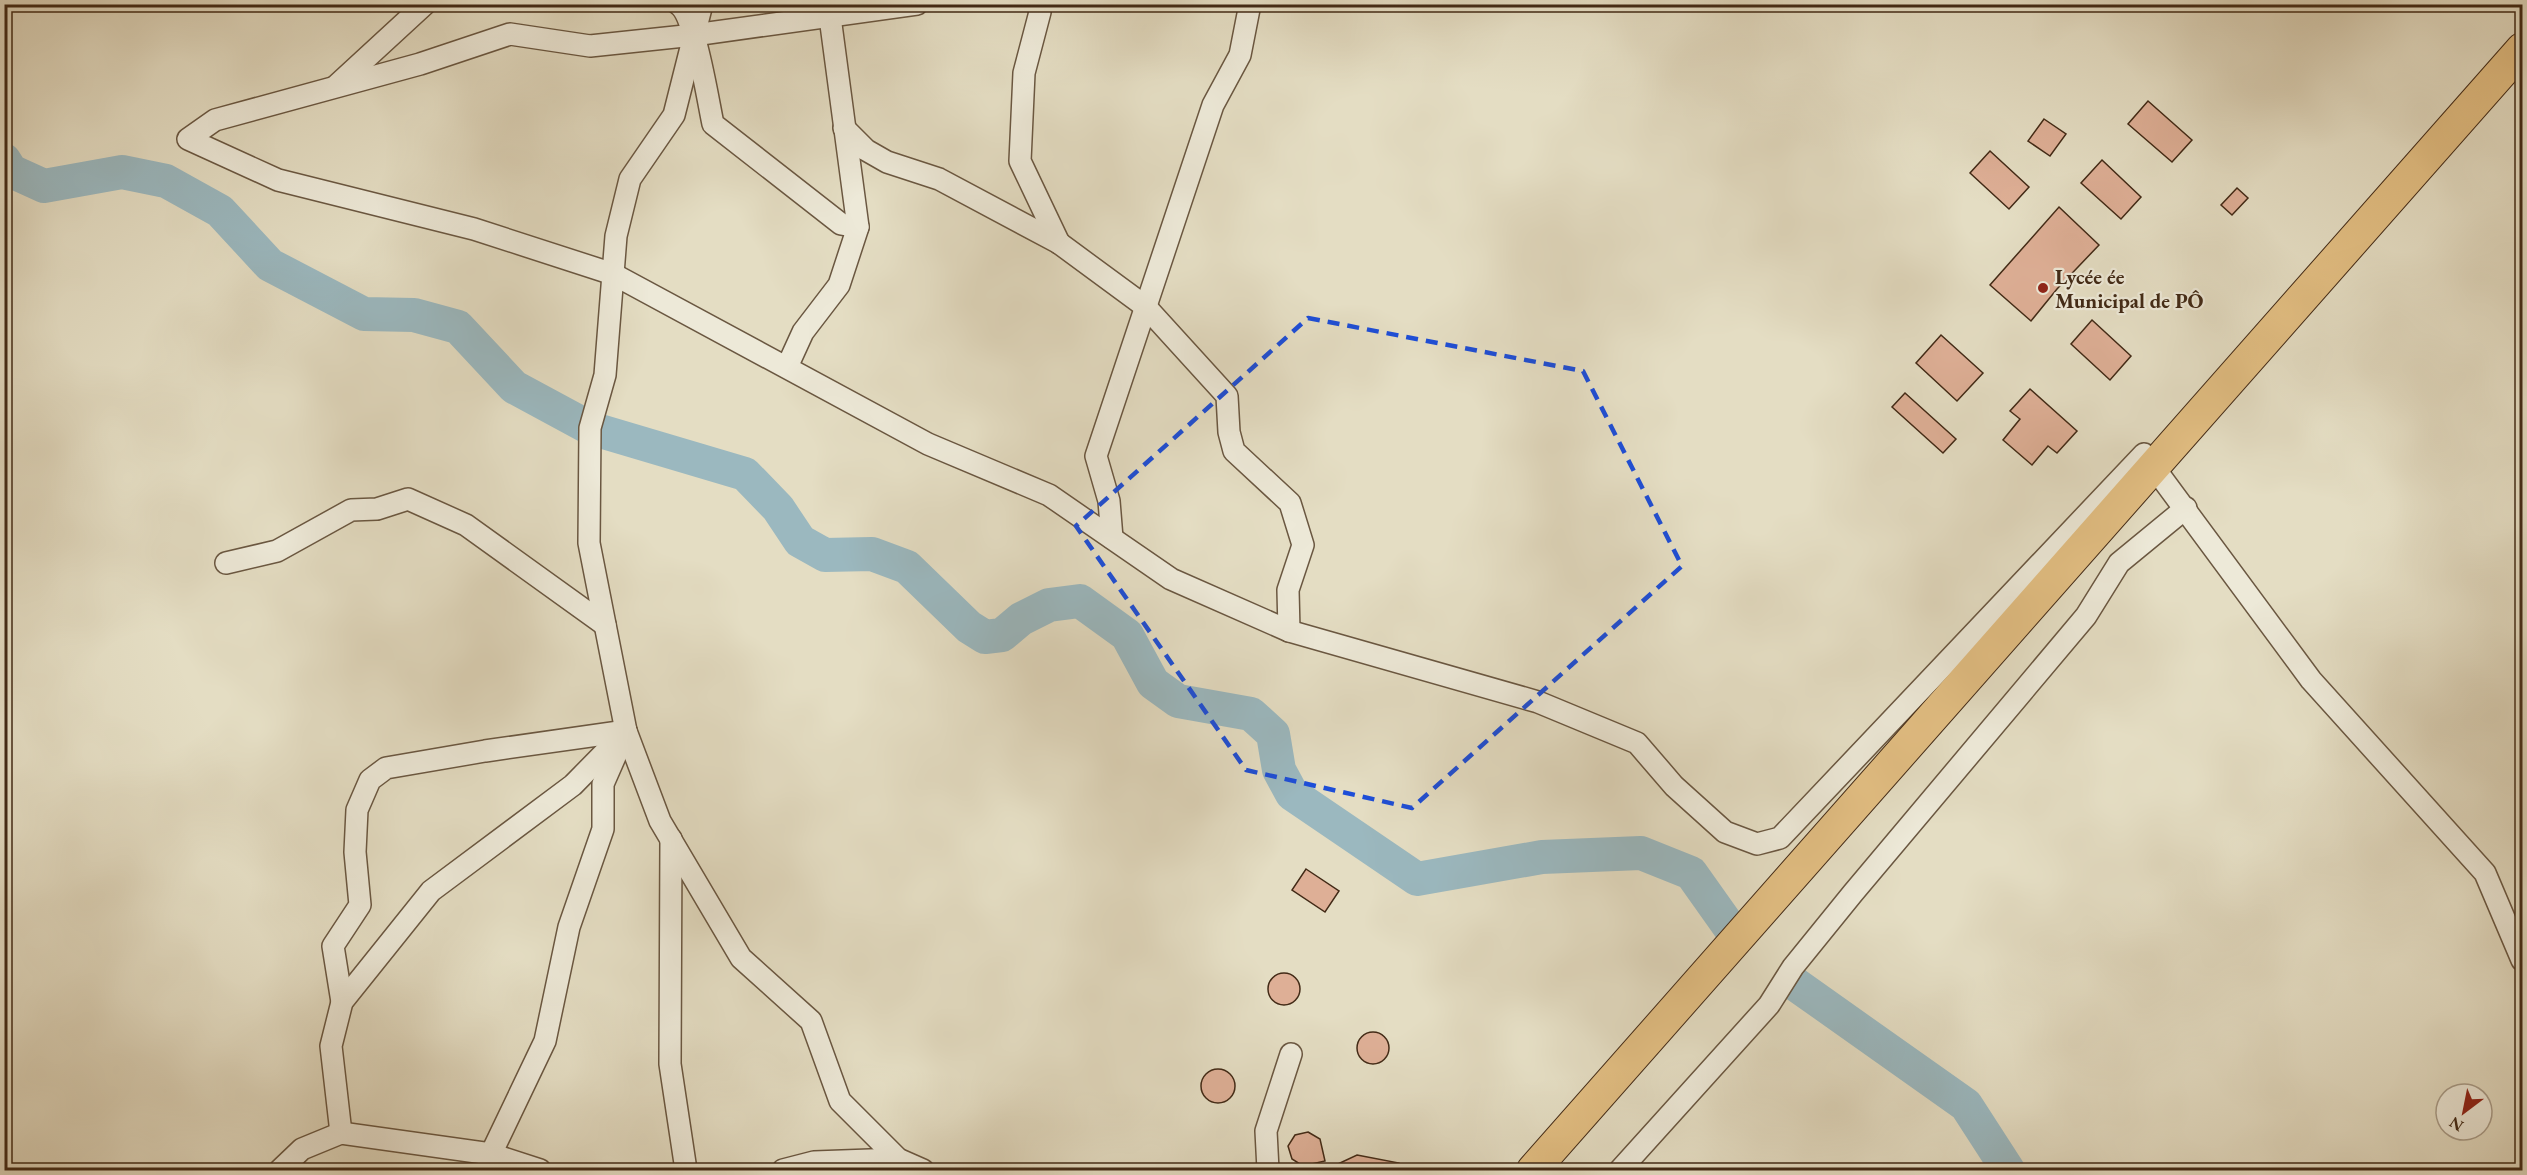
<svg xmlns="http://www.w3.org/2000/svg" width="2527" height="1175" viewBox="0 0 2527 1175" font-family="'EB Garamond',serif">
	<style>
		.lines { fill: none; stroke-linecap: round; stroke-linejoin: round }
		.river { stroke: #9bb8bf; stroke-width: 34 }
		.building { fill: #deaf96; stroke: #422a16; stroke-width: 1.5 }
		.minor-casing { stroke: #6a5741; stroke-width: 24 }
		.highway-casing { stroke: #422a16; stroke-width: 34 }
		.minor { stroke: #ede9d8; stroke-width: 21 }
		.highway { stroke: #e2be82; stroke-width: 32 }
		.marked { fill: none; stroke: #1d4ed8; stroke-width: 4.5; stroke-dasharray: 12 8; stroke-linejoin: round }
		.poi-dot { fill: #8f2418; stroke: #ede9d8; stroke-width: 2 }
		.labels { text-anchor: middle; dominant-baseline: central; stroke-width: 4.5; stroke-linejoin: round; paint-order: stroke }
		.poi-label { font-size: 21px; font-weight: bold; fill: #422a16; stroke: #ede9d8; text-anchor: start }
	</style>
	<rect width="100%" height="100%" fill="#e4ddc3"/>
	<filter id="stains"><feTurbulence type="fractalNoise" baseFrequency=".00333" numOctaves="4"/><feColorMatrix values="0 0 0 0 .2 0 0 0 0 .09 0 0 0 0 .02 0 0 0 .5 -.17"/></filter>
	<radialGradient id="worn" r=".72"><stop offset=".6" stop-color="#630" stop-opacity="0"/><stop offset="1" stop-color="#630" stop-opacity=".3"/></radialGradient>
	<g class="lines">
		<g class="river">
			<path d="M4,160L11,171L44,186L122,172L166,181L220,211L270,265L364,314L414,315L458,327L514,387L590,428L745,474L778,508L800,541L825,555L872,554L907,567L969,627L985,637L1002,635L1021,619L1049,605L1080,601L1127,635L1153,683L1178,701L1251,714L1273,734L1279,770L1292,794L1417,879L1542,857L1641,853L1691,873L1730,928"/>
			<path d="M1795,984L1966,1105L2008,1170"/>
		</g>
	</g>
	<g class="building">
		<path d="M2148,101L2192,140L2172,162L2128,124Z"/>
		<path d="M2044,119L2066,134L2050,156L2028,141Z"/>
		<path d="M1990,151L2029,187L2009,209L1970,173Z"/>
		<path d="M2102,160L2141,197L2121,219L2081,183Z"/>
		<path d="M2237,188L2248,198L2232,215L2221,205Z"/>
		<path d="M2059,207L2099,245L2057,289L2031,321L1990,285Z"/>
		<path d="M2092,320L2131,356L2110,380L2071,344Z"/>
		<path d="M1941,335L1983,373L1957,401L1916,363Z"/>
		<path d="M2030,389L2077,431L2057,453L2048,446L2032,465L2003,440L2020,419L2010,411Z"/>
		<path d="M1905,393L1956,439L1943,453L1892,407Z"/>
		<path d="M1306,869L1339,891L1325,912L1292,890Z"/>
		<circle cx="1284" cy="989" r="16"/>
		<circle cx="1373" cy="1048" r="16"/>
		<circle cx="1218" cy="1086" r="17"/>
		<path d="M1308,1132L1320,1139L1325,1161L1303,1166L1292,1159L1288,1146L1295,1135Z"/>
		<path d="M1357,1155L1399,1163V1170H1325Z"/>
	</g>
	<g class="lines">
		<g class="minor-casing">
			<g id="minor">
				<path d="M678,4C695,15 708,101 713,124L841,224L858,227"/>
				<path d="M702,4L674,115L630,179L616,236L605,375L590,428L589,543L626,731L660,821L741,958L811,1021L840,1101L898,1159L923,1170"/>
				<path d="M917,4L694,35L590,46L510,34L420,64L215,120L188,139L278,180L474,229L613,274L928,444L1049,495L1171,579L1289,631L1538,702L1637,743L1674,786L1725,832L1757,844L1780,838L2144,454L2311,680L2485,873L2522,960"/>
				<path d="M1037,4L1040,12L1024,73L1020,161L1059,243"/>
				<path d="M337,85L425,4"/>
				<path d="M844,128L866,150L887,162L939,179L1059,243L1146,307L1227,396L1229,432L1234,451L1290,503L1303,545L1288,590L1289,631"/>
				<path d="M787,367L803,332L839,285L858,227L830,17"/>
				<path d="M1112,538L1109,501L1096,456L1213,105L1240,55L1250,4"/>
				<path d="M226,563L277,551L351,510L377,509L408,499L466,525L605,625"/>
				<path d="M671,839L670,1064L686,1170"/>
				<path d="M342,1002L333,946L360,905L355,852L357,810L370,780L386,768L485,751L626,731"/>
				<path d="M341,1133L331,1046L342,1002L431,891L573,785L626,731"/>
				<path d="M280,1170L302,1149L341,1133L491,1154L540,1170"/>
				<path d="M487,1170L491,1154L545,1041L569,927L603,829V784L621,743"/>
				<path d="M783,1170L814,1162L898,1159"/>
				<path d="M1268,1170L1266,1131L1291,1054"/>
				<path d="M1620,1170L1769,1005L1793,967L1853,893L2086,616L2119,563L2186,508"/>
			</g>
		</g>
		<g class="highway-casing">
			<path id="highway" d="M1533,1170L2522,49"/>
		</g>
		<use href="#minor" class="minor"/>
		<use href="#highway" class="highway"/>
	</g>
	<path class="marked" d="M1308,318L1583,371L1682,566L1412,808L1246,770L1076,526Z"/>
	<circle class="poi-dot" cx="2043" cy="288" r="6"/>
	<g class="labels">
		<g class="poi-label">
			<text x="2055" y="276">Lycée ée<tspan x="2055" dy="24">Municipal de PÔ</tspan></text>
		</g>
	</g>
	<rect width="2527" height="1175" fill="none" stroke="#e4ddc3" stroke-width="24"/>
	<rect x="6" y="6" width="2515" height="1163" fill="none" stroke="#422a16" stroke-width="3"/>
	<rect x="12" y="12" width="2503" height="1151" fill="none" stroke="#422a16" stroke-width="1.5"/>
	<g transform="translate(2464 1112) rotate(212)"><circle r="28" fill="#ede9d8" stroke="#a99d8a" stroke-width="1.5"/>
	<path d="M0-4.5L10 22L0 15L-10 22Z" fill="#8f2418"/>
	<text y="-9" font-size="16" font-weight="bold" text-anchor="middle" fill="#422a16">N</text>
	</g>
	<rect width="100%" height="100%" filter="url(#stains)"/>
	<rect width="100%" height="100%" fill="url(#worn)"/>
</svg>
